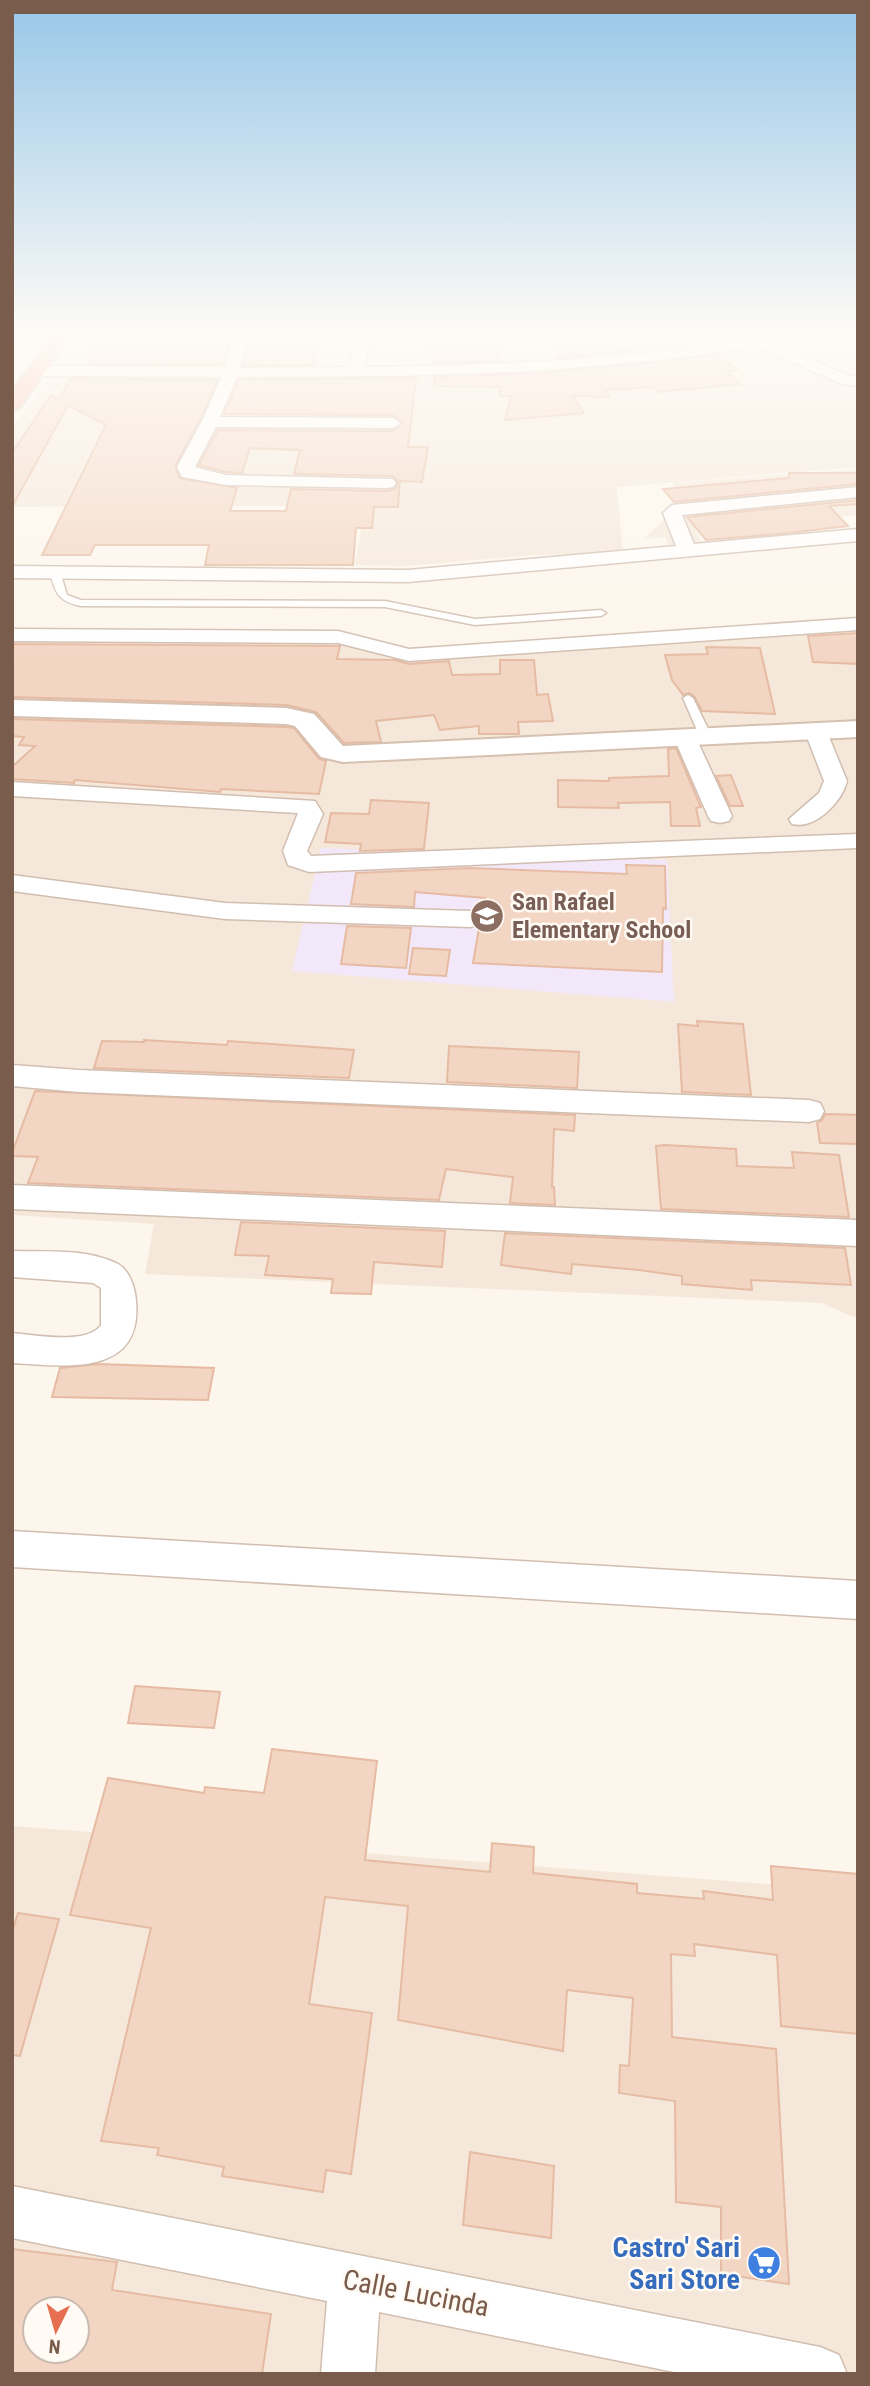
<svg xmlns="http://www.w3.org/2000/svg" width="870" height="2386" viewBox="0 0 870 2386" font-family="'Roboto Condensed',sans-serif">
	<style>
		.residential { fill: #f5e8da; fill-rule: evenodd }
		.education { fill: #f3e8fa }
		.building { fill: #f3d5c3; stroke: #e6bba3; stroke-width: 2; fill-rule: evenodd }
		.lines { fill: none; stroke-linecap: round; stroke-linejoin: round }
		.lane-casing { stroke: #d1beb0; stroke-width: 3 }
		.street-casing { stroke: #d1beb0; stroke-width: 3 }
		.secondary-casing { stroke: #d6c0b0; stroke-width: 4 }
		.highway-casing { stroke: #dad1cd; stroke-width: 4 }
		.lane { fill: #fff; fill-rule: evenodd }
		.street { fill: #fff; fill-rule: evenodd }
		.secondary { fill: #fff; fill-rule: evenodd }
		.highway { fill: #f7b7a3; fill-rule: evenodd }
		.labels { text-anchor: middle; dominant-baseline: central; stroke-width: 5; stroke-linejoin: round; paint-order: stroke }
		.education-label { font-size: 24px; font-weight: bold; fill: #785e54; stroke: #fffaf3; text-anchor: start }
		.near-shop-label { font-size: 28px; font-weight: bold; fill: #366cbe; stroke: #fffaf3; text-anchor: end }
		.near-street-label { font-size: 28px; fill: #7a5c4d; stroke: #fffaf3 }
	</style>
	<rect width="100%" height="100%" fill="#fdf6ec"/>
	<g class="residential">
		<path d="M81,329H858V467L617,487L623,553L533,555L403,566L355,565L365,506L12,507V427L49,378Z"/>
		<path d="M858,469V515L695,530L704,545L667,547L666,537L644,539L686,498L673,483Z"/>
		<path d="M858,629V1319L822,1303L145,1274L154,1224L12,1215V637L352,641L388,658L407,659Z"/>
		<path d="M12,1826L858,1891V2374H12ZM35,2309H77V2351H35Z"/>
	</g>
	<path class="education" d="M321,848L667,860L674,1002L292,971Z"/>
	<g class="building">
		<path d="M107,329H234L223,364H88Z"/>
		<path d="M253,329H321L313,365H243Z"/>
		<path d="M429,329H494L500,361L433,363Z"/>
		<path d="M696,330L708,342L558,358L554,332L652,334Z"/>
		<path d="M721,355L737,370L726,371L740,384L658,392L653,387L607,390L609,397L572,396L584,413L505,420L511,396H500V387L435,386L434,377L536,374Z"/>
		<path d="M416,378L408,447H428L422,482L400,481L398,507H374L372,528H356L353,565H205L209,545H95L90,555H42L106,425L68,405L12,507V453L51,395L59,399L71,379L217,380L202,416L175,466L180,478L237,488L230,511H286L291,489L387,491L395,489L399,483L393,476L294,474L300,450L250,448L242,473L226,472L199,465L218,430L393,431L403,422L393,415L224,414L239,380Z"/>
		<path d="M789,473H858V484L674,502L663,489L789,478Z"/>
		<path d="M858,500V504L829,506L848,526L779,534L706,540L687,517Z"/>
		<path d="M858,633V664L813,662L808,636Z"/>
		<path d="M12,644L338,646H340L337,659L395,660L409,664L449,661L452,675L500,674V660H534L537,695L548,694L553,721L518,722L519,734H479V726L440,730L434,715L376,721L381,742L344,743L316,712L287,705L12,697Z"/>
		<path d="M706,647L760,648L775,714L702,711L694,696L689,693L683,695L672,680L665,655L708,654Z"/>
		<path d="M12,719L286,727L294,728L319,759L326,761L319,794L221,789L220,792L75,780L74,783L12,779V767L35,746L19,745L24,737L12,736Z"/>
		<path d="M676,748L701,807L696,808L700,826H671L670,802L618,803L619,808L558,807V780L609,781V778L669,776L668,749Z"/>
		<path d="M731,775L743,806H730L716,776Z"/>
		<path d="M371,800L429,803L424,849L360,851L361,844L325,842L331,813L369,814Z"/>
		<path d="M626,865L665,866L666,909L663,908L662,972L473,963L479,928L485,920L482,913L485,898L415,892L414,907L351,904L356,873L469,868L627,874Z"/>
		<path d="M347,926L411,928L406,968L341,964Z"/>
		<path d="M413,948L450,950L446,976L409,974Z"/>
		<path d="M697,1021L743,1024L751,1095L682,1092L678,1024L698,1026Z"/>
		<path d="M144,1040L227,1045L228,1041L354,1050L349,1078L94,1068L102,1041L144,1042Z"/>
		<path d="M449,1046L579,1052L577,1088L447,1082Z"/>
		<path d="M35,1091L575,1115L574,1131L554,1129L552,1187H554L555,1205L510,1203L513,1177L446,1169L439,1200L28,1183L38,1157L12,1156V1153Z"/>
		<path d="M825,1114L858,1115V1144L820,1143L817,1123L822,1120Z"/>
		<path d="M665,1145L736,1149L737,1166L794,1168L792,1152L839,1155L849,1217L661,1209L656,1146Z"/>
		<path d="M241,1222L445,1231L442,1267L374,1262L371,1294L331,1293L333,1279L265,1275L269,1256L235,1255Z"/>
		<path d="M505,1233L845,1248L851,1285L751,1280L752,1290L682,1284V1276L639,1270L572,1264L571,1274L501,1265Z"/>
		<path d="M99,1364L214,1368L208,1400L52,1397L60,1368Z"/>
		<path d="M135,1686L220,1692L214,1728L128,1723Z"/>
		<path d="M272,1749L377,1761L365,1860L490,1872L492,1843L534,1847L533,1873L637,1884V1893L704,1899L703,1891L773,1900L771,1866L858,1874V2034L781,2026L777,1955L694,1944L695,1956L671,1954L672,2037L776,2049L789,2284L721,2274V2207L676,2202L675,2101L619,2093L620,2065L629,2066L633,1998L567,1990L563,2051L398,2020L408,1906L325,1897L309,2004L372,2013L351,2174L326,2170L323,2192L222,2176L224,2167L157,2155L159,2148L101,2141L151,1928L70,1915L108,1778L204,1793L205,1787L264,1793Z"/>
		<path d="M18,1913L59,1919L20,2056L12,2055V1932Z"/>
		<path d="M470,2152L554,2166L551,2238L463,2225Z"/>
		<path d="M12,2249L117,2262L112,2290L271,2314L262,2374H12ZM35,2309H77V2351H35Z"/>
	</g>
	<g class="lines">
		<g class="lane-casing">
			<g id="lane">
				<path d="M12,339L58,340L62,342L58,344L12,343Z"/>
				<path d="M55,569L60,572L67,595L81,600L385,601L475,619L601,610L606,613L601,616L475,625L385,607L81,606C59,602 55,593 50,572Z"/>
				<path d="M688,695L693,698L712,737L710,739L700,737L683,698Z"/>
			</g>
		</g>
		<g class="street-casing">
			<g id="street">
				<path d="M237,329H251L240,368L350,367L356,329H370L365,367C465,366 565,362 665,351C719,345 776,329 829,329L827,332L776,344L849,376H858V386L840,383L758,347L661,360L536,371L394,376L237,377L220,417L393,418L401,423L393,428L216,427L195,467L226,475L393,479L396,483L393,487L387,488L226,485L182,477L177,467L204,417L221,377L38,376L30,371L38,366L225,367Z"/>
				<path d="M858,487V497L682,515L694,544L858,529V541L408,582L12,578V566L408,570L676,546L663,513L672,505Z"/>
				<path d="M858,618V630L409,661L338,643L12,641V629L338,631L409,649Z"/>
				<path d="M816,725L824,727L827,732L847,781C842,802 815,830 792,824L789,819L819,793L824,781L805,732L808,727Z"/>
				<path d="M685,731L693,733L696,738L732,816L729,821L720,823L711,821L708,816L674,738L677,733Z"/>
				<path d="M12,782L315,801L323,814L307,851L311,856L858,834V848L309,872L288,865L283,851L298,813L12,796Z"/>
				<path d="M12,875L225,903L470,911L479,913L483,919L479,925L470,927L225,919L12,891Z"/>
				<path d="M12,1065L79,1070L809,1100L820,1103L824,1111L820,1119L809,1122L79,1092L12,1086Z"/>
				<path d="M12,1185L858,1220V1246L12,1209Z"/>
				<path d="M12,1251C47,1252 86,1248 118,1264C130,1271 135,1288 136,1301C143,1378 64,1366 12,1363V1333C34,1335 88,1345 101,1325V1288L93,1283L12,1277Z"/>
				<path d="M12,1531L858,1581V1619L12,1567Z"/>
				<path d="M12,2186L820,2347L839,2355L847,2374H684L379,2312L375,2374H321L327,2301L12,2238Z"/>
			</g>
		</g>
		<g class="secondary-casing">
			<path id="secondary" d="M12,700L286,708L314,714L343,746L858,721V737L343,762L321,757L295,726L286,724L12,716Z"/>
		</g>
		<g class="highway-casing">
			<path id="highway" d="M57,329H75L19,409L12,411V391Z"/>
		</g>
		<use href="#lane" class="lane"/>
		<use href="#street" class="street"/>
		<use href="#secondary" class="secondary"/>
		<use href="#highway" class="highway"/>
	</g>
	<linearGradient id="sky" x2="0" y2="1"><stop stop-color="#97c7e8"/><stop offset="0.5" stop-color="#fefbf6"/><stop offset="1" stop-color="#fefbf6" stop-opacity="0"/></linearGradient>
	<rect width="870" height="663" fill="url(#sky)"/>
	<defs>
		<g id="school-disc" transform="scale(1.75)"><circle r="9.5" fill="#8d6e63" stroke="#fffaf3"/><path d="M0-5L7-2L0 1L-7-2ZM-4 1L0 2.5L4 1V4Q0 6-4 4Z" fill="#fff"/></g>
		<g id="supermarket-disc" transform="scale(1.75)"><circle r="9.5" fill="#3f7fe0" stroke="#fffaf3"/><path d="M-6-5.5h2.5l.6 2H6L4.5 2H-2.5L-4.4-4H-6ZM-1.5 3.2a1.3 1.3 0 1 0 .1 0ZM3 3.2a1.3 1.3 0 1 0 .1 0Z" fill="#fff"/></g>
	</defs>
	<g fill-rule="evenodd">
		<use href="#school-disc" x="487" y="916"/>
		<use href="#supermarket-disc" x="764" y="2263"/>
	</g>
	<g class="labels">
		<g class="education-label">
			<text x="512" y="902">San Rafael<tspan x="512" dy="28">Elementary School</tspan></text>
		</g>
		<g class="near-shop-label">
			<text x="740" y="2247">Castro' Sari<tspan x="740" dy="32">Sari Store</tspan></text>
		</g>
		<g class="near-street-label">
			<text transform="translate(416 2293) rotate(11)">Calle Lucinda</text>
		</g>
	</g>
	<rect width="870" height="2386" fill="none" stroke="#7a5c4d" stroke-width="28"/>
	<g transform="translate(56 2330) rotate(185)"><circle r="33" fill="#fffaf3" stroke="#cabbb1" stroke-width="2"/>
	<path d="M0-5L12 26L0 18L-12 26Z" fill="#e76f51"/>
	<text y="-10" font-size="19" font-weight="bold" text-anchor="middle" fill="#7a5c4d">N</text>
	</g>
</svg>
